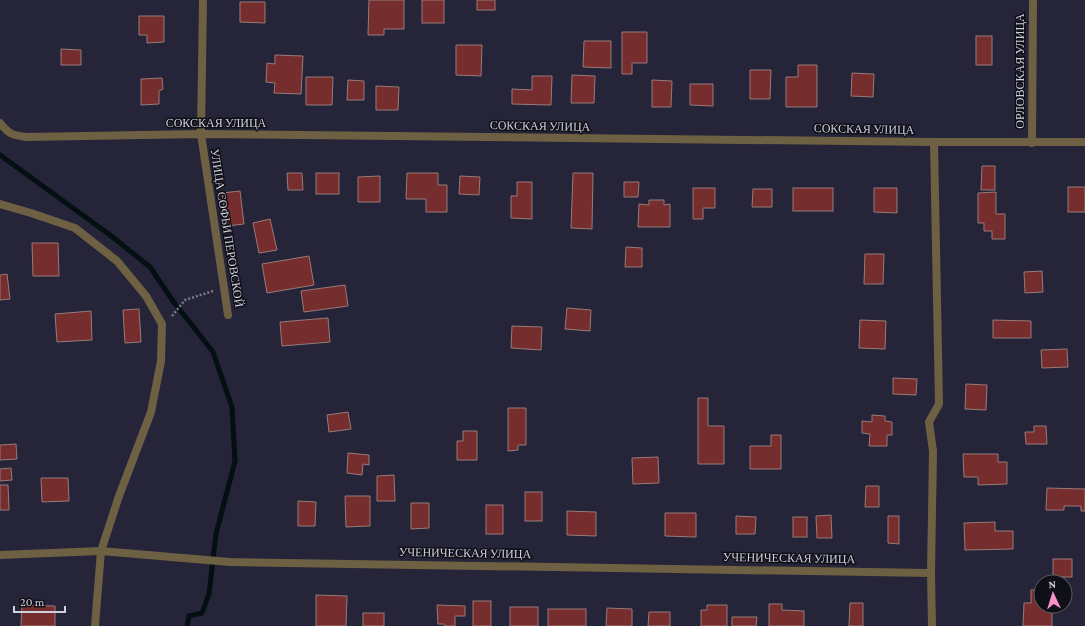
<svg xmlns="http://www.w3.org/2000/svg" width="1085" height="626" viewBox="0 0 1085 626" font-family="'Crimson Pro',serif">
	<style>
		.lines { fill: none; stroke-linecap: round; stroke-linejoin: round }
		.stream { stroke: #030f11; stroke-width: 5 }
		.building { fill: #752d2d; stroke: #987b79 }
		.path { stroke: #7c7c8c; stroke-width: 2.5; stroke-dasharray: 2 2; stroke-linecap: butt }
		.lane { stroke: #6d6043; stroke-width: 8 }
		.street { stroke: #6d6043; stroke-width: 8 }
		.labels { text-anchor: middle; dominant-baseline: central; stroke-width: 3; stroke-linejoin: round; paint-order: stroke }
		.street-label { font-size: 12px; fill: #d0d0dd; stroke: #0f0f17 }
	</style>
	<rect width="100%" height="100%" fill="#252438"/>
	<g class="lines">
		<path class="stream" d="M0,155L110,235L150,267L175,304L192,325L213,352L232,407L235,461L216,534L209,594L202,613L189,616L187,626"/>
	</g>
	<g class="building">
		<path d="M369,0H404V29H384V35H368Z"/>
		<rect x="422" y="0" width="22" height="23"/>
		<rect x="477" y="0" width="18" height="10"/>
		<path d="M240,2H265V23L240,22Z"/>
		<path d="M139,16H164V42L147,43V35H139Z"/>
		<path d="M622,32H647V63H632V74H622Z"/>
		<rect x="976" y="36" width="16" height="29"/>
		<path d="M584,41H611V68L583,67Z"/>
		<path d="M456,45H482L481,76L456,75Z"/>
		<path d="M61,49L81,50V65H61Z"/>
		<path d="M275,55L303,56L301,94L274,93L275,83L266,82L267,63L275,64Z"/>
		<path d="M798,65H817V107H786V77H798Z"/>
		<path d="M750,70H771L770,99H750Z"/>
		<path d="M852,73L874,74L873,97L851,96Z"/>
		<path d="M572,75L595,76L594,103H571Z"/>
		<path d="M532,76H552L551,105L512,104V89L532,90Z"/>
		<path d="M306,77H333L332,105H306Z"/>
		<path d="M162,78L163,89L159,91V104L141,105V79Z"/>
		<path d="M348,80L364,81V100H347Z"/>
		<path d="M652,80L672,81L671,107H652Z"/>
		<path d="M690,84H713V106L690,105Z"/>
		<path d="M376,86L399,87L398,110H376Z"/>
		<path d="M982,166H995V190H981Z"/>
		<path d="M287,173H302L303,190H288Z"/>
		<rect x="316" y="173" width="23" height="21"/>
		<path d="M407,173H438V185H447V212H426V199H406Z"/>
		<path d="M573,173H593L592,229L571,228Z"/>
		<path d="M380,176V202H358V177Z"/>
		<path d="M460,176L480,177L479,195L459,194Z"/>
		<path d="M517,182H532V219L511,218V196H517Z"/>
		<path d="M624,182H639L638,197H624Z"/>
		<rect x="1068" y="187" width="17" height="25"/>
		<path d="M693,188H715V208H703V219H693Z"/>
		<rect x="793" y="188" width="40" height="23"/>
		<path d="M874,188H897V213L874,212Z"/>
		<path d="M753,189H772V207H752Z"/>
		<path d="M240,191L244,224L227,226L222,193Z"/>
		<path d="M996,192V214H1005V239H992V231H984V223H978V193Z"/>
		<path d="M649,200H664V205L670,204V227H638L639,204L649,205Z"/>
		<path d="M270,219L277,250L259,253L253,223Z"/>
		<path d="M32,243H58L59,276H33Z"/>
		<path d="M626,247L642,248V267H625Z"/>
		<path d="M865,254H884L883,284H864Z"/>
		<path d="M309,256L314,285L267,293L262,264Z"/>
		<path d="M1042,271L1043,292L1025,293L1024,272Z"/>
		<path d="M7,274L10,299L0,300V275Z"/>
		<path d="M345,285L348,306L304,312L301,291Z"/>
		<path d="M567,308L591,310L590,331L565,329Z"/>
		<path d="M139,309L141,342L125,343L123,310Z"/>
		<path d="M91,311L92,340L57,342L55,314Z"/>
		<path d="M328,318L330,342L282,346L280,322Z"/>
		<path d="M860,320L886,321L885,349L859,348Z"/>
		<path d="M993,320L1031,321V338H993Z"/>
		<path d="M512,326L542,327L541,350L511,348Z"/>
		<path d="M1067,349L1068,367L1042,368L1041,350Z"/>
		<path d="M893,378L917,379L916,395L893,394Z"/>
		<path d="M966,384L987,385L986,410L965,409Z"/>
		<path d="M698,398H708V426H724V464H698Z"/>
		<path d="M508,408H526V445H518V450L508,451Z"/>
		<path d="M348,412L351,429L329,432L327,415Z"/>
		<path d="M872,415L885,416V421L892,422V435H887V446H869L870,434L862,433V421L872,422Z"/>
		<path d="M1034,426H1046L1047,444H1026L1025,432H1034Z"/>
		<path d="M463,431H477V460H457V441H463Z"/>
		<path d="M771,435H781V469H750V446H771Z"/>
		<path d="M16,444L17,459L0,460V445Z"/>
		<path d="M348,453L369,455V465L363,464L362,475L347,473Z"/>
		<path d="M963,454H998V462H1007V484L978,485V477H964Z"/>
		<path d="M658,457L659,483L633,484L632,458Z"/>
		<path d="M11,468L12,480L0,481V469Z"/>
		<path d="M394,475L395,501H377V476Z"/>
		<path d="M41,478H68L69,501L42,502Z"/>
		<path d="M0,485H8L9,510H0Z"/>
		<path d="M866,486H879V507H865Z"/>
		<path d="M1047,488L1085,489V511H1081V506H1064V510H1046Z"/>
		<rect x="525" y="492" width="17" height="29"/>
		<path d="M345,496H370V526L346,527Z"/>
		<path d="M298,501L316,502L315,526H298Z"/>
		<path d="M411,503H429V528L411,529Z"/>
		<rect x="486" y="505" width="17" height="29"/>
		<path d="M567,511L596,512V536L567,535Z"/>
		<path d="M665,513H696V537L665,536Z"/>
		<path d="M831,515L832,538H817L816,516Z"/>
		<path d="M736,516L756,517L755,534H736Z"/>
		<path d="M888,516H899V544L888,543Z"/>
		<rect x="793" y="517" width="14" height="20"/>
		<path d="M995,522V531H1013V549L965,550L964,523Z"/>
		<rect x="1053" y="559" width="19" height="18"/>
		<path d="M1031,590H1041V606H1052V626H1023L1024,603H1031Z"/>
		<path d="M316,595L347,596L346,626H316Z"/>
		<rect x="473" y="601" width="18" height="25"/>
		<path d="M850,603H863V626H849Z"/>
		<path d="M769,604H782V610L804,611V626H769Z"/>
		<path d="M22,605L55,606V626H21Z"/>
		<path d="M437,605L465,606V616H455V626H445L444,624H438Z"/>
		<path d="M707,605H727V626H701V610H707Z"/>
		<rect x="510" y="607" width="28" height="19"/>
		<path d="M607,608L632,609V626H606Z"/>
		<rect x="548" y="609" width="38" height="17"/>
		<path d="M649,612H670V626H648Z"/>
		<rect x="363" y="613" width="21" height="13"/>
		<path d="M732,617H757L756,626H732Z"/>
	</g>
	<g class="lines">
		<path class="path" d="M172,316L185,300L213,291"/>
		<g class="lane">
			<path d="M0,204L31,213L75,228L117,261L146,296L162,324L161,361L151,412L119,496L101,551L95,626"/>
			<path d="M931,573L933,451L929,422L939,404L934,142"/>
		</g>
		<g class="street">
			<path d="M203,0L201,134L228,315"/>
			<path d="M0,123C9,135 13,135 27,137L201,134L934,142H1085"/>
			<path d="M1032,143L1033,0"/>
			<path d="M0,555L101,551L230,562L931,573L932,626"/>
		</g>
	</g>
	<g class="labels">
		<g class="street-label">
			<text transform="translate(1020 71) rotate(-90)">ОРЛОВСКАЯ УЛИЦА</text>
			<text x="216" y="123">СОКСКАЯ УЛИЦА</text>
			<text transform="translate(540 126) rotate(1)">СОКСКАЯ УЛИЦА</text>
			<text transform="translate(864 129) rotate(1)">СОКСКАЯ УЛИЦА</text>
			<text transform="translate(227 228) rotate(81)">УЛИЦА СОФЬИ ПЕРОВСКОЙ</text>
			<text transform="translate(465 553) rotate(1)">УЧЕНИЧЕСКАЯ УЛИЦА</text>
			<text transform="translate(789 558) rotate(1)">УЧЕНИЧЕСКАЯ УЛИЦА</text>
		</g>
	</g>
	<g transform="translate(1053 594) rotate(356)"><circle r="19" fill="#0f0f17" stroke="#5c5c66"/>
	<path d="M0-3L7 15L0 10L-7 15Z" fill="#fa8fc7"/>
	<text y="-6" font-size="11" font-weight="bold" text-anchor="middle" fill="#d0d0dd">N</text>
	</g>
	<path d="M14 606v6h51v-6" fill="none" stroke="#d0d0dd" stroke-width="2"/>
	<text x="20" y="606" font-size="12" fill="#d0d0dd" stroke="#0f0f17" stroke-width="3" paint-order="stroke">20 m</text>
</svg>
